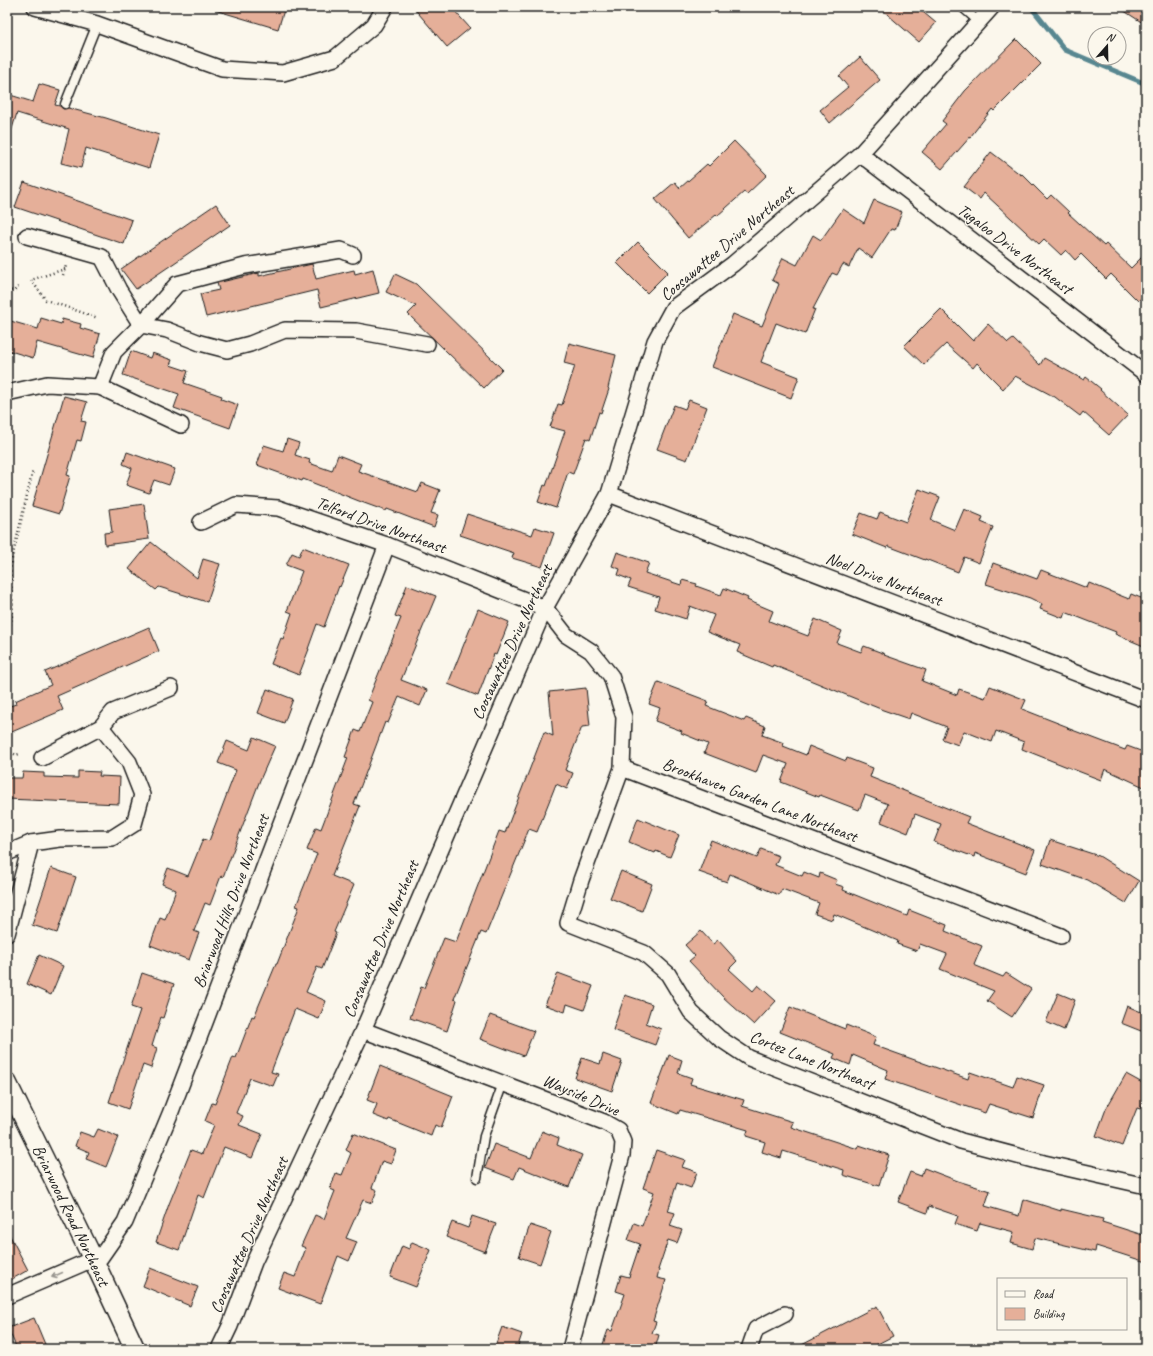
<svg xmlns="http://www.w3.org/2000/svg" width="1153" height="1356" viewBox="0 0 1153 1356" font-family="Caveat,sans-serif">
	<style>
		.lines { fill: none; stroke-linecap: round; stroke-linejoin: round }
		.stream { stroke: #588790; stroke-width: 5 }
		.building { fill: #e5af99; stroke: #1c1c1c }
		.service-casing { stroke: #1c1c1c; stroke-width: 11 }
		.minor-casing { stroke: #1c1c1c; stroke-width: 18 }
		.tertiary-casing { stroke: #1c1c1c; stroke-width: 22 }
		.path { stroke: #1c1c1c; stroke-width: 2.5; stroke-dasharray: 1 3; stroke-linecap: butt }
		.service { stroke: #fbf7ec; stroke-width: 8 }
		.minor { stroke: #fbf7ec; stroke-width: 15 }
		.tertiary { stroke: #fbf7ec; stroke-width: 19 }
		.oneway { stroke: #97948e }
		.labels { text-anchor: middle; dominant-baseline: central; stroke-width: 3; stroke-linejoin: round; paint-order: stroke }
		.street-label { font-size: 17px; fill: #1c1c1c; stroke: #fbf7ec }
	</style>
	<rect width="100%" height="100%" fill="#fbf7ec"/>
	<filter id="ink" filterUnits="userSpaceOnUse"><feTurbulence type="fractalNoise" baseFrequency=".025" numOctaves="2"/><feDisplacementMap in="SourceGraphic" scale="8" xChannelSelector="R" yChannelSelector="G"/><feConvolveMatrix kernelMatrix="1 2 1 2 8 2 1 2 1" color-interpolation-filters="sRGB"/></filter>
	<g filter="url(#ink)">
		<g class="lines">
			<path class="stream" d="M1031,7L1065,50L1146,84"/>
		</g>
		<g class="building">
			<path d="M216,7H285L278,29L215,10Z"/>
			<path d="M413,7H451L470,28L447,47Z"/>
			<path d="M879,7H917L936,23L919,42Z"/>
			<path d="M1118,7H1146V25Z"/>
			<path d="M1016,39L1041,64L994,111L992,109L971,136L942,169L922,152L946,124L942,121L965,91Z"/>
			<path d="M860,57L880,80L830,123L820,110L848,87L839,76Z"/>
			<path d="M39,84L60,90L55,105L60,106L63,109L68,108L106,118L159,135L149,168L86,148L81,168L61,163L69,129L17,113L10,135H7V94L33,102Z"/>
			<path d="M734,141L767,175L747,194L744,192L717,216L716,215L688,238L655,199L675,182L680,188L707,164L709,166Z"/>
			<path d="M991,152L1021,175L1022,174L1047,199L1051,195L1069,212L1068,213L1104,246L1106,244L1131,268L1146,253V293L1138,301L1111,274L1106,279L1081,254L1075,260L1066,250L1061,255L1044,239L1039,244L984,193L980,199L964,187Z"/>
			<path d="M24,182L132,220L124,244L15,207Z"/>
			<path d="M874,200L902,212L895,230L891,229L872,258L858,248L849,267L843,264L837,275L832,273L813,309H815L805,334L776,323L761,362L799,377L791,398L712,367L733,314L762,326L779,284L772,280L783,258L797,265L813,235L821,240L843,209L864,223Z"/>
			<path d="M216,204L230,225L136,289L121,269Z"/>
			<path d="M638,242L668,272L647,293L617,263Z"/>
			<path d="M312,264L316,279L354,270L355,274L373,269L379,293L321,307L317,290L206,317L200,294L219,290L217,283L259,273V276Z"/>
			<path d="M395,274L416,284L502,369L484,388L408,314L416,306L386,292Z"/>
			<path d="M941,309L973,341L988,324L1008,343L1013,339L1040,365L1044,358L1084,380L1086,377L1101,389L1100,390L1128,415L1109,435L1083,412L1080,416L1055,397L1015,376L1003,389L977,363L973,368L946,344L924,365L904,346Z"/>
			<path d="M41,318L61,324L62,319L81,324L80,328L100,334L93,358L37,342L33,358L7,350V320L38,329Z"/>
			<path d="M569,343L616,355L608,388L609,389L601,413L599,412L590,440L586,438L573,474L568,472L556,508L538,502L544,485L546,486L565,431L550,427L558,404L562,405L575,366L564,363Z"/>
			<path d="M131,351L150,358L152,353L172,360L170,365L188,371L184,383L222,396L221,399L238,405L230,428L174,408L179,394L123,375Z"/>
			<path d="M64,396L87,402L81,421L86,422L81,441L77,440L67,475L70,476L59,514L32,506Z"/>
			<path d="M689,400L707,407L687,460L657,449L674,405L685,409Z"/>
			<path d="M287,439L299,443L295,455L310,460L309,463L332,471L338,455L361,464L358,471L418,492L422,483L440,490L431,513L438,515L434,527L387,509L386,511L364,503L303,479L302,481L257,465L264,445L283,451Z"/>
			<path d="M127,452L175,469L169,485L154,480L149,493L126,485L132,468L123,464Z"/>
			<path d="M919,489L940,497L931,520L955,530L964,509L983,517L981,522L993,527L979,563L964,557L958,572L925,559V560L888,546L887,548L852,534L861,513L877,519L880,512L906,522Z"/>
			<path d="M144,504L149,539L105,545L104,533L112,532L109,509Z"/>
			<path d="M467,514L532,535L535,527L554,533L542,567L512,558L514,553L460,535Z"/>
			<path d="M151,542L197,578L203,559L220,564L207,602L159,587L156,590L129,569Z"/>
			<path d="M303,547L349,565L340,587L339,586L324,627L317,624L308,649H309L299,675L271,664L281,638L283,639L292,613L287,611L302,571L286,565L292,553L299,556Z"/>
			<path d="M617,552L649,563L645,573L681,585L682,580L697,584L696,586L721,595L724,588L748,598L747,600L773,611L769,621L808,636L815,619L842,631L837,643L861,652L864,646L885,654L884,655L926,670L922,681L957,695L959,689L985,698L990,686L1026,700L1022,709L1068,727L1067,728L1125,750L1127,746L1146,753V788L1105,769L1101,780L1070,768L1022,749L1024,742L996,731L992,742L964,731L958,745L942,739L947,727L911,713L909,719L883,710L773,665L772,667L737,652L740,645L707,632L714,615L690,606L686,619L655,609L659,597L628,587L631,580L618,575L620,569L612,566Z"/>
			<path d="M993,563L1037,579L1041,570L1087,588L1089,583L1129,599L1131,594L1146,600V647L1115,634L1116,632L1065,612L1063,618L1040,609L1042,604L1030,598L986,584Z"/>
			<path d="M407,585L436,596L401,680L427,690L420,706L399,697L388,723L385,722L354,804L360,806L332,876L354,885L334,932L336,933L322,969L317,967L306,992L326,1001L319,1019L295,1009L271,1072L278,1074L273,1086L250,1078L236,1113L243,1116L239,1125L262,1134L252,1158L224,1147L204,1198L198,1195L179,1250L156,1242L169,1204L191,1150L202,1154L214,1125L205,1121L212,1103L215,1104L233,1057L236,1058L252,1016L254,1017L276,964H277L299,907L296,906L317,854L307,850L316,827L321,829L348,758L345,757L355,730L360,732L372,702L368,700L401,618L395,616Z"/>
			<path d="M478,609L509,622L496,655L494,654L478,696L448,684Z"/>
			<path d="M149,627L159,651L57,696L63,710L7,734V707L16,704L15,701L51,685L45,672Z"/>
			<path d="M658,682L708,701L706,706L744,721L746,718L765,726L762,735L784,743L783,746L806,755L809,746L846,761L847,758L873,768L870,777L969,817L966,823L1035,850L1026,873L975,853L974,857L934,842L941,824L915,814L908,833L881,822L888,804L865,795L859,810L820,795L819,797L781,782L788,764L763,755L756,773L704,753L708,744L681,733L682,731L655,721L660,708L649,704Z"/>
			<path d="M586,688L590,726L582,727L565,770L573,773L567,789L556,784L537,832L529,829L486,934L481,932L454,999L457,1000L447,1031L410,1018L421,987L424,988L444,938L456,942L499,831L505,833L544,732L553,736L549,692Z"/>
			<path d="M267,689L293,699L284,723L258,713Z"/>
			<path d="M254,737L275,746L260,780L223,877L221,876L210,905L205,903L194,931L199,933L189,960L150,945L160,918L165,920L176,890L162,884L168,868L188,876L203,839L209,841L236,770L218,763L227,741L249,750Z"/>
			<path d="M78,771L100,772L99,776L120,777L119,804L7,799V778H22L23,772L44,773V777L78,778Z"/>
			<path d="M638,818L679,835L670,857L656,851L655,853L629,842Z"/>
			<path d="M711,840L757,858L761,849L779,856L775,865L802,876L804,872L819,878L820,873L837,880L835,884L844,887L843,890L907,916L909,910L947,925L945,931L982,946L974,965L1003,977L1006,973L1031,989L1012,1017L987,1001L994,991L940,969L947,954L920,944L917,951L897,944L898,941L834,914L832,920L815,914L819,903L782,889L779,895L730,874L727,882L699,872Z"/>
			<path d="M1050,840L1099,856L1139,881L1126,903L1087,880L1042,864Z"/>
			<path d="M51,868L76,877L57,933L32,925Z"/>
			<path d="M621,871L652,884L642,911L610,898Z"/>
			<path d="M701,931L713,944L718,940L737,961L729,969L753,991L758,985L776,1001L754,1025L723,997L689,961L695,956L685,945Z"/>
			<path d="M39,955L63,966L51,995L27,984Z"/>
			<path d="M142,973L174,984L163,1018L161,1017L152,1046L157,1048L151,1068L143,1065L128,1109L109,1102L140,1010L131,1007Z"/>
			<path d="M558,973L593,986L584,1010L567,1004L565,1012L545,1005Z"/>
			<path d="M1058,993L1075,1000L1064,1030L1046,1022Z"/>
			<path d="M625,995L652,1004L646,1023L661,1029L655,1045L613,1030Z"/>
			<path d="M1127,1006L1146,1014V1033L1121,1023Z"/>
			<path d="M790,1007L845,1029L846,1025L876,1037L873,1045L968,1079L970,1072L1013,1087L1017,1076L1044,1085L1033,1118L989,1104L985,1113L885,1079L888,1070L853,1055L850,1065L833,1058L835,1054L780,1032Z"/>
			<path d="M490,1015L534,1031L524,1056L480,1039Z"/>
			<path d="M603,1054L622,1061L612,1091L575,1078L582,1058L600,1064Z"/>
			<path d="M669,1055L682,1060L678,1073L692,1078L690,1084L744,1100L742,1106L793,1122L791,1127L858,1149L859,1145L889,1155L879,1186L843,1175L844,1170L783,1151L781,1158L762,1152L765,1142L746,1136L748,1130L680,1110L678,1114L651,1103Z"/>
			<path d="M380,1066L453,1096L441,1128L435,1125L431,1136L389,1119L388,1121L373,1115L377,1104L367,1100Z"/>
			<path d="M1126,1074L1146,1085V1097L1140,1109L1137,1108L1122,1146L1096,1136L1106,1109Z"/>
			<path d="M98,1129L118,1137L106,1167L86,1159L89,1152L75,1146L80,1132L94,1137Z"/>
			<path d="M542,1131L559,1138L557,1145L582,1155L569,1187L519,1167L514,1179L485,1168L494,1144L531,1158Z"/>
			<path d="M353,1133L396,1150L391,1164L382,1161L372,1188L377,1190L372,1203L363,1200L346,1238L357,1242L349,1261L338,1256L320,1304L278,1288L284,1273L295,1277L306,1248L301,1246L315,1215L324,1219L335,1191L330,1189L336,1173L342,1175L351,1153L346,1150Z"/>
			<path d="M656,1150L685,1160L682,1167L697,1172L691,1188L677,1183L668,1211L675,1213L670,1226L682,1230L677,1243L668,1240L658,1270H659L657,1278L666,1280L653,1321L656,1322L652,1333L659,1335L655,1349H609L602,1347L608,1330L612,1331L625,1294L616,1291L621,1275L629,1277L640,1244L628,1240L634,1223L642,1226L654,1192L643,1188Z"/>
			<path d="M924,1168L958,1181L990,1191L985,1206L1019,1216L1023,1199L1061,1211V1209L1103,1219L1102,1222L1146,1236V1262L1096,1246L1095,1252L1035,1238L1032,1249L1011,1243L1014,1232L980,1223L977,1231L955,1224L958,1216L929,1206L927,1213L898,1202L910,1172L921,1176Z"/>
			<path d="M472,1216L496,1224L485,1252L446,1237L452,1222L468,1228Z"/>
			<path d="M530,1225L551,1232L540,1264L519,1257Z"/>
			<path d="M7,1230L28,1270L7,1282Z"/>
			<path d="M412,1242L431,1250L416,1287L390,1277L402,1246L409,1249Z"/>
			<path d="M150,1268L198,1287L190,1306L143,1286Z"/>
			<path d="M877,1306L893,1336L868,1349H794Z"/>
			<path d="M34,1318L47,1349H17L8,1328Z"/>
			<path d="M502,1327L522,1334L517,1349H494Z"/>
		</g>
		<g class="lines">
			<g class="service-casing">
				<g id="service">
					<path d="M962,7L979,22"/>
					<path d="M65,104L97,24"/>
					<path d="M477,1178L484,1136L503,1083"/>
				</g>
			</g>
			<g class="minor-casing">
				<g id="minor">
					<path d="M35,7L97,24L222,69L283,73L335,58L374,25L385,7"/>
					<path d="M860,154L1146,374"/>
					<path d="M27,236L102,257L119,290L141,325L177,284L245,266L341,250L353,255"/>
					<path d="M100,387L114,352L141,325L167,330L200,343L227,350L250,344L285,330L356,331L427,344"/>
					<path d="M7,393L47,384L100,387L181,425"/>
					<path d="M609,494L1146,700"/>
					<path d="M201,522L236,505L278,508L387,545L545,608L566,635L591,651L611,676L624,717L622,768L581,880L568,923L644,953L668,974L691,1012L719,1038L749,1058L961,1141L1044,1163L1146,1186"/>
					<path d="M42,758L101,727L113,712L171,688"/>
					<path d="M622,768L1061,936"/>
					<path d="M7,853L31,843L60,839L112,838L134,824L142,795L129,762L101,727"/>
					<path d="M7,934L31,843"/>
					<path d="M363,1030L604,1122L618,1130L623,1142L622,1155L570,1349"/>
					<path d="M7,1296L93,1259L100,1258L125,1222L170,1114L387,545"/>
					<path d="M219,1349L230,1326L254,1262L363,1030L545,608L609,494L655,341L673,308L733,264L860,154L992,7"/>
					<path d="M749,1349L756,1329L785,1314"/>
				</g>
			</g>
			<g class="tertiary-casing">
				<g id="tertiary">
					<path id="s1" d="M7,1083L93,1259L135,1349"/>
				</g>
			</g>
			<g class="path">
				<path d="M65,269L31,280L46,300L98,318"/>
				<path d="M63,275L66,266"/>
				<path d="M7,290L14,291L18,287"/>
				<path d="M10,567L33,470"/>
				<path d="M7,570L10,567L12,597"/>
				<path d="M7,595L12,597C14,610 11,624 7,637"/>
				<path d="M7,750L16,755L19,754"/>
			</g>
			<use href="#service" class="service"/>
			<use href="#minor" class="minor"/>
			<use href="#tertiary" class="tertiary"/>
		</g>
		<defs><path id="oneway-shaft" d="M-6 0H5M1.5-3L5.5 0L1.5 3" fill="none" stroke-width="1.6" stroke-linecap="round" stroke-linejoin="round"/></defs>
		<use class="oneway" href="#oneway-shaft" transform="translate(57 1275) rotate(156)"/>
	</g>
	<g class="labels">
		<g class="street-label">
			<text transform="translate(727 243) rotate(-40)">Coosawattee Drive Northeast</text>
			<text transform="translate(1015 249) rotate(37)">Tugaloo Drive Northeast</text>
			<text transform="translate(381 525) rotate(20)">Telford Drive Northeast</text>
			<text transform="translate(884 579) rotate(21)">Noel Drive Northeast</text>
			<text transform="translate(512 642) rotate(-65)">Coosawattee Drive Northeast</text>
			<text transform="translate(760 800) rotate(21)">Brookhaven Garden Lane Northeast</text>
			<text transform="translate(231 901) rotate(-69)">Briarwood Hills Drive Northeast</text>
			<text transform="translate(381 939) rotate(-67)">Coosawattee Drive Northeast</text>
			<text transform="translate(812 1060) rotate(22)">Cortez Lane Northeast</text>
			<text transform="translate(581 1095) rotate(23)">Wayside Drive</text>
			<text stroke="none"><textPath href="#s1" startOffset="147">Briarwood Road Northeast</textPath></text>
			<text transform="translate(249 1235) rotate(-66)">Coosawattee Drive Northeast</text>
		</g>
	</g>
	<rect width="1153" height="1356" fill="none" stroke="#fbf7ec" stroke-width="24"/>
	<rect x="12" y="12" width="1129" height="1332" fill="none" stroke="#1c1c1c" stroke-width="1.5" filter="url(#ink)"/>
	<rect x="997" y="1278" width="130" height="52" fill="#fbf7ec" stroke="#a29f99"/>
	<rect x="1005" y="1291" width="20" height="6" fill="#fbf7ec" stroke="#a29f99"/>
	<text x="1033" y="1298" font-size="12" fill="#1c1c1c">Road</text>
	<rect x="1005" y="1308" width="20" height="12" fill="#e5af99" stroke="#a29f99"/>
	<text x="1033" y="1318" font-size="12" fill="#1c1c1c">Building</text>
	<g transform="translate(1107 46) rotate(20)"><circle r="19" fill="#fbf7ec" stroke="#a29f99"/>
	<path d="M0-3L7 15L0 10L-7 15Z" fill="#1c1c1c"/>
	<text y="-6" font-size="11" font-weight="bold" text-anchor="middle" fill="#1c1c1c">N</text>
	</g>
</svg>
